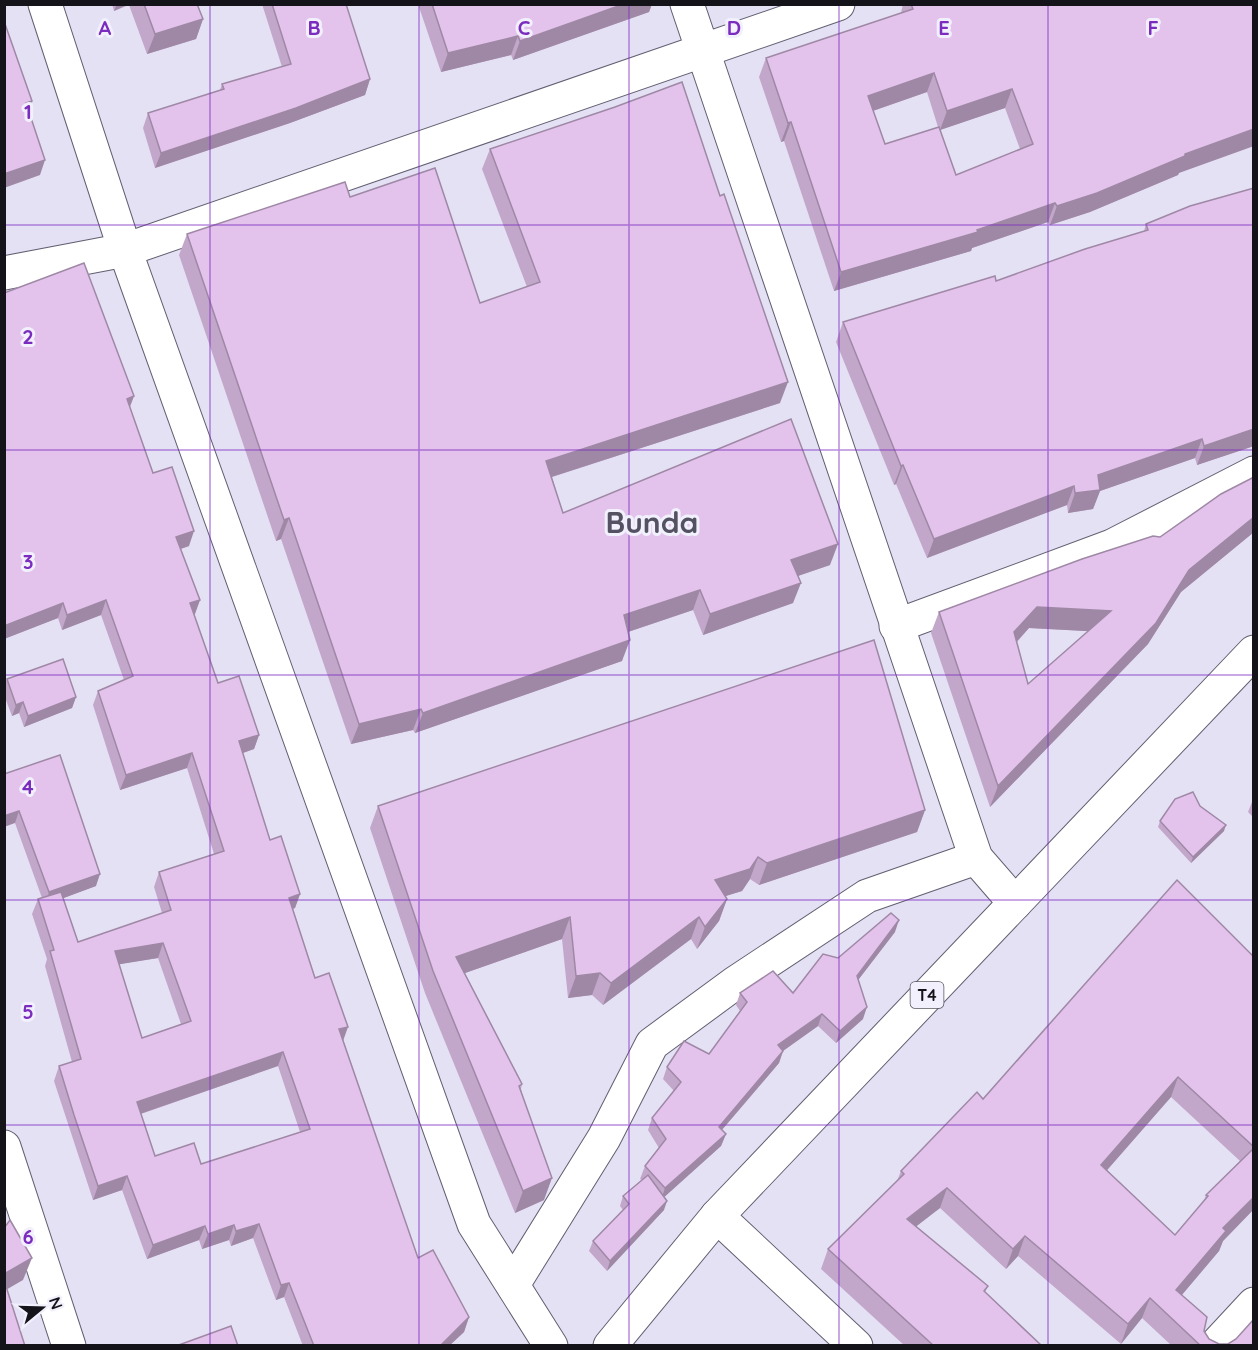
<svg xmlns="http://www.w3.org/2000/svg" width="1258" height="1350" viewBox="0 0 1258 1350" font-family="Quicksand,sans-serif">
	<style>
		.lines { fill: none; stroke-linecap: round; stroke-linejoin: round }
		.street-casing { stroke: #615f70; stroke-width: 35 }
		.secondary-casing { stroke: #615f70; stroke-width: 35 }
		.highway-casing { stroke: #615f70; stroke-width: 35 }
		.street { stroke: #fff; stroke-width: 33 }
		.secondary { stroke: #fff; stroke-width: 33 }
		.highway { stroke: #fff; stroke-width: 33 }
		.wall { fill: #c3a7cb; fill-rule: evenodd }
		.shaded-wall { fill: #9f88a5 }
		.building { fill: #e3c2ec; stroke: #9f88a5; stroke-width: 1.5; fill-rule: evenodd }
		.grid { fill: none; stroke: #7b2cbf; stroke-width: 1.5; stroke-opacity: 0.55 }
		.labels { text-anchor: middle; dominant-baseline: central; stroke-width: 6; stroke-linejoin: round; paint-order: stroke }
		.shield { fill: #f1f0fc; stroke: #56555d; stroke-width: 1.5 }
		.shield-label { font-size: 16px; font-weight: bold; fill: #131319 }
		.town-label { font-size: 30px; font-weight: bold; fill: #545262; stroke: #f1f0fc }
		.grid-label { font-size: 20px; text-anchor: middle; font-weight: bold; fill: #7b2cbf; stroke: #f1f0fc; stroke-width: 6; stroke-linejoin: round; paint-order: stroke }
	</style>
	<rect width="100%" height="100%" fill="#e4e1f5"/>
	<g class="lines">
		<g class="street-casing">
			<g id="street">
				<path d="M45,4L125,250L474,1224L551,1346"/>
				<path d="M687,4L976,858L1015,903"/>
				<path d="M4,273L125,250L838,4"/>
				<path d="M896,626L1112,546L1254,473"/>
				<path d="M717,1216L856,1346"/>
				<path d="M514,1283L604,1138L652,1044L735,983L867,896L976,858"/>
				<path d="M1215,1346L1254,1304"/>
			</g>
		</g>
		<g class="secondary-casing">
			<path id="secondary" d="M4,1147L69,1346"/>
		</g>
		<g class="highway-casing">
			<path id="highway" d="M610,1346L717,1216L1254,652"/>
		</g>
		<use href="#street" class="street"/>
		<use href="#secondary" class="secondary"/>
		<use href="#highway" class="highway"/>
	</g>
	<g class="wall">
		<path d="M112,4H197L203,19L196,39L147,54L129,5L114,11Z"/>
		<path d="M262,4H346L370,79L365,95L290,123L155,168L143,128L148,113L220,90L222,84L282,67Z"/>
		<path d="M418,4H652L649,12L513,60L511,55L441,72Z"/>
		<path d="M903,4H1254L1178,175L1090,212L1050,225L1048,222L972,248L971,251L834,291L784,141L781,142L759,77L766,58L901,13ZM927,92L938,127L885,144L873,111ZM1005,108L1020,149L956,175L940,130Z"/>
		<path d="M490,149L780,403L552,477L563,513L830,565L798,576L793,603L703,635L693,610L628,632L622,661L415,733L413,730L351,744L281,539L276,541L179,255L187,234L350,197L480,303L527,287L482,169Z"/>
		<path d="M1146,224L1254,446L1197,465L1195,458L1100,491L1093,509L1068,513L1067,505L927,558L896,484L894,485L836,342L843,322L996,281L1144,231Z"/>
		<path d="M4,293L134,396L130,407L153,473L189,546L181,549L200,600L194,614L218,683L259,735L254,749L243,753L270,840L300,894L295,908L293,909L315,978L343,1040L418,1258L469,1317L464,1332L449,1346H303L284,1297L276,1300L253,1238L231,1246L229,1240L202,1249L199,1240L147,1259L122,1190L93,1200L54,1081L59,1066L72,1062L45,966L47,959L32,914L38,899L42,898L15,823L4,774L96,886L63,898L78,942L162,913L154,887L159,872L214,854L187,768L120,790L93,705L98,691L124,680L101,615L62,630L58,618L4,639ZM158,958L181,1024L142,1038L119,964ZM278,1066L300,1132L201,1164L155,1156L141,1114Z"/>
		<path d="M1254,477V532L1181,592L1148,644L990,807L931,633L939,612L1160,537ZM1029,628L1088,631L1028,684L1017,642Z"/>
		<path d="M7,679L76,697L72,708L24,727L19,713L12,716L4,695V685Z"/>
		<path d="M1254,797V818L1248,812Z"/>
		<path d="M378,806L925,810L917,832L759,885L750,879L742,891L725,896L727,899L719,921L697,949L691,939L603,1005L592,995L568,998L562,939L465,973L522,1084L521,1089L544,1200L515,1213L425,993L370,828Z"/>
		<path d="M1200,806L1224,831L1191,863L1158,827L1160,821Z"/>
		<path d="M895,932L858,980L863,1019L836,1043L818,1026L783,1051L779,1063L722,1130L726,1134L721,1146L664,1197V1210L607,1271L589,1251L593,1241L623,1210L620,1206L623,1196L642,1180L640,1179L645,1166L659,1148L648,1130L652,1118L674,1091L663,1079L667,1067L709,1054L740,1011L736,1005L740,993H793L838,958Z"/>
		<path d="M1254,957V1209L1223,1241L1219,1251L1182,1295L1209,1339L1219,1344H1228L1236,1339L1254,1346H1172L1142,1318L1121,1344L1018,1256L1006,1269L940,1208L916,1226L988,1286L985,1292L1042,1346H905L821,1269L828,1249L897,1181L901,1171L983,1099ZM1171,1097L1240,1161L1206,1195L1204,1201L1175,1235L1107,1170Z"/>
	</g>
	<g class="shaded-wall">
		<path d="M117,4H129L114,11Z"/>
		<path d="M624,4H652L649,12L513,60L520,41Z"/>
		<path d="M203,19L196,39L147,54L155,34Z"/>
		<path d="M518,36L511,55L441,72L448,53Z"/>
		<path d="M934,73L927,92L861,115L868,96Z"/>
		<path d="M370,79L365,95L290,123L155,168L161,153Z"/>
		<path d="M1012,89L1005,108L940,130L947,111Z"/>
		<path d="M32,101L27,116L26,103Z"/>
		<path d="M791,122L784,141L781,142L788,123Z"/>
		<path d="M1254,129V146L1179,173L1178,175L1090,212L1050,225L1057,206L1185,154Z"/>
		<path d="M45,160L40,175L4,188V174Z"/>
		<path d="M1055,203L1048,222L972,248L971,251L834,291L841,272L977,230Z"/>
		<path d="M788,382L780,403L539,481L546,461Z"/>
		<path d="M134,396L128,411L127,399Z"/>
		<path d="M1254,429V446L1197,465L1204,446Z"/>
		<path d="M1202,439L1195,458L1100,491L1093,509L1068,513L1075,493L1098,475Z"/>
		<path d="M903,465L896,484L894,485L901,466Z"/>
		<path d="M1074,486L1067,505L927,558L934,539Z"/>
		<path d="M1254,517V532L1181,592L1148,644L990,807L998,786L1189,570Z"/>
		<path d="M289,518L281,539L276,541L284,520Z"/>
		<path d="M194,531L189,546L171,552L176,537Z"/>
		<path d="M838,544L830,565L783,581L791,560Z"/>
		<path d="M801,583L793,603L703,635L710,614Z"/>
		<path d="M700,590L693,610L616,636L624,615Z"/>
		<path d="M106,600L101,615L62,630L67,615Z"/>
		<path d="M200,600L195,614L185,618L190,603Z"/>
		<path d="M63,603L58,618L4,639V626Z"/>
		<path d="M1037,607L1111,611L1103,632L1029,628L1006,653L1014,632Z"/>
		<path d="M630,640L622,661L415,733L423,713Z"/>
		<path d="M76,697L72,708L24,727L28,716Z"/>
		<path d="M23,702L19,713L12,716L16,705Z"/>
		<path d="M421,709L413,730L351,744L359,724Z"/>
		<path d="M259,735L254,749L234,756L239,741Z"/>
		<path d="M192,753L187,768L120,790L126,775Z"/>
		<path d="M925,810L917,832L759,885L767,863Z"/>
		<path d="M19,811L15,823L4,827V816Z"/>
		<path d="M1226,825L1224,831L1191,863L1193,857Z"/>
		<path d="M758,857L750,879L742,891L707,902L715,880Z"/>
		<path d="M100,874L96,886L45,905L49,892Z"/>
		<path d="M300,894L295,908L283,912L289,898Z"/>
		<path d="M727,899L719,921L697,949L705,927Z"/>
		<path d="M570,917L562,939L448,979L456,957Z"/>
		<path d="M699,917L691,939L603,1005L611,983Z"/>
		<path d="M899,920L895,932L852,988L857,976Z"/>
		<path d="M163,943L158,958L109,966L115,951Z"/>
		<path d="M600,973L592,995L568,998L576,976Z"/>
		<path d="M867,1007L863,1019L836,1043L840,1031Z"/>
		<path d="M822,1014L818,1026L773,1058L778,1045Z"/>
		<path d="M348,1027L343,1041L339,1029Z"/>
		<path d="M783,1051L779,1063L714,1139L719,1127Z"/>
		<path d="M283,1052L278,1066L131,1117L137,1102Z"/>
		<path d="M1178,1077L1171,1097L1094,1185L1101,1165Z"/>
		<path d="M726,1134L721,1146L661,1200L665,1188Z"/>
		<path d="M127,1176L122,1190L93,1200L98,1186Z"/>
		<path d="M552,1178L544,1200L515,1213L523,1191Z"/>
		<path d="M947,1188L940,1208L900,1239L907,1219Z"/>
		<path d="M1254,1197V1209L1223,1241L1219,1251L1169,1310L1176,1290L1223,1228Z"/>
		<path d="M667,1201L664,1210L607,1271L610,1261Z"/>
		<path d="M259,1224L253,1238L231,1246L236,1231Z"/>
		<path d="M234,1225L229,1240L202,1249L208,1234Z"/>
		<path d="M205,1226L199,1240L147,1259L153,1245Z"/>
		<path d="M1025,1236L1018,1256L1006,1269L1013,1249Z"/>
		<path d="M32,1258L23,1280L4,1291V1274Z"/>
		<path d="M289,1283L284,1297L276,1300L281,1285Z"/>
		<path d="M1150,1298L1142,1318L1121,1344L1128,1324Z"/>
		<path d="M469,1317L464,1332L449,1346H440Z"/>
	</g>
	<g class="building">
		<path d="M144,4H197L203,19L155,34Z"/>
		<path d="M272,4H346L370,79L296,108L161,153L148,113L224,89L222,84L291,64Z"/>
		<path d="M432,4H624L520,41L518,36L448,53Z"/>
		<path d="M911,4H1254V129L1185,154V156L1097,193L1057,206L1055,203L977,230L978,232L841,272L791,122L788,123L766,58L913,9ZM934,73L947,111L1012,89L1033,144L956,175L939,127L885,144L868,96Z"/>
		<path d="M4,21L32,101L26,103L45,160L4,174Z"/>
		<path d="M682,82L720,196L724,194L788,382L546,461L563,513L791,419L838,544L791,560L801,583L710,614L700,590L624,615L630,640L423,713L421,709L359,724L289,518L284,520L187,234L345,182L350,197L435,168L480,303L540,282L490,149L615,107Z"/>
		<path d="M1254,188V429L1204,446L1202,439L1098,475L1100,490L1075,493L1074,486L934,539L903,465L901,466L843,322L995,276L996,281L1085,249L1148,230L1146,224L1190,206Z"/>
		<path d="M84,263L134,396L127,399L153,473L172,467L194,531L176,537L200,600L190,603L218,683L239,676L259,735L239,741L270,840L281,836L300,894L289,898L315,978L329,973L348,1027L339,1029L418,1258L433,1250L469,1317L440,1346H314L289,1283L281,1285L259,1224L236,1231L234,1225L208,1234L205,1226L153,1245L127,1176L98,1186L74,1115L59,1066L81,1059L50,951L54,950L38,899L61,892L78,942L171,910L159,872L224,851L192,753L126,775L98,691L133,676L106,600L67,615L63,603L4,626V293ZM163,943L191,1021L142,1038L115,951ZM283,1052L310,1129L201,1164L194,1143L155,1156L137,1102Z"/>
		<path d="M1254,477V517L1189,570L1156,623L998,786L939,612L1082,559L1153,536L1160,537L1221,494ZM1037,607L1111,611L1028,684L1014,632Z"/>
		<path d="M874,640L925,810L767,863L758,857L750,869L715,880L727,899L705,927L699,917L611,983L600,973L576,976L570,917L456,957L522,1084L519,1086L552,1178L523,1191L433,971L378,806Z"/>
		<path d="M63,659L76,697L28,716L23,702L16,705L7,679Z"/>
		<path d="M60,755L100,874L49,892L19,811L4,816V774Z"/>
		<path d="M1193,792L1200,806L1226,825L1193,857L1160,821L1175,799Z"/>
		<path d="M1177,880L1254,957V1147L1178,1077L1101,1165L1175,1235L1208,1196L1206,1195L1254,1148V1197L1223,1228L1226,1231L1176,1290L1207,1317L1204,1331L1209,1339L1219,1344H1228L1236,1339L1254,1319V1346H1201L1150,1298L1128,1324L1025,1236L1013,1249L947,1188L907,1219L988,1286L984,1291L1042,1346H934L828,1249L904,1174L901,1171L977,1092L983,1099Z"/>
		<path d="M891,913L899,920L857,976L867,1007L840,1031L822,1014L778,1045L783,1051L719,1127L726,1134L665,1188L645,1166L666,1139L652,1118L681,1082L667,1067L684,1041L709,1054L747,1002L740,993L773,971L793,993L823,954L838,958Z"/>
		<path d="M648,1175L667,1201L610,1261L593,1241L629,1204L623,1196Z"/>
		<path d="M10,1220L32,1258L4,1274V1228Z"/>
		<path d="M4,1280L25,1346H4Z"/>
		<path d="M231,1326L238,1346H176Z"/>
	</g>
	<path class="grid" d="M210,4V1346M419,4V1346M629,4V1346M839,4V1346M1048,4V1346M4,225H1254M4,450H1254M4,675H1254M4,900H1254M4,1125H1254"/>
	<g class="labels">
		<rect class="shield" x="910.5" y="982" width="33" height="26" rx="4.5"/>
		<g class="shield-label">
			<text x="927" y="995">T4</text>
		</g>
		<g class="town-label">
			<text x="652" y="522">Bunda</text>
		</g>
	</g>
	<g class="grid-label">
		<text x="105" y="35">A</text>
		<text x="314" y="35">B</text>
		<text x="524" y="35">C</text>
		<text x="734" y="35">D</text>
		<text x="944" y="35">E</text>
		<text x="1153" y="35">F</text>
		<text x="28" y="119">1</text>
		<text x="28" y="344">2</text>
		<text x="28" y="569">3</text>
		<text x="28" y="794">4</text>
		<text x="28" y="1019">5</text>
		<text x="28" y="1244">6</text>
	</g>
	<rect width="1258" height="1350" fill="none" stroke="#131319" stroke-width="12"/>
	<g transform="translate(42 1308) rotate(71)" stroke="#f1f0fc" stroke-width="4.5" paint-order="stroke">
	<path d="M0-4.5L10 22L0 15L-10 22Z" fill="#131319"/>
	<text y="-9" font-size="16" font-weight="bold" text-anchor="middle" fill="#131319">N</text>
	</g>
</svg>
